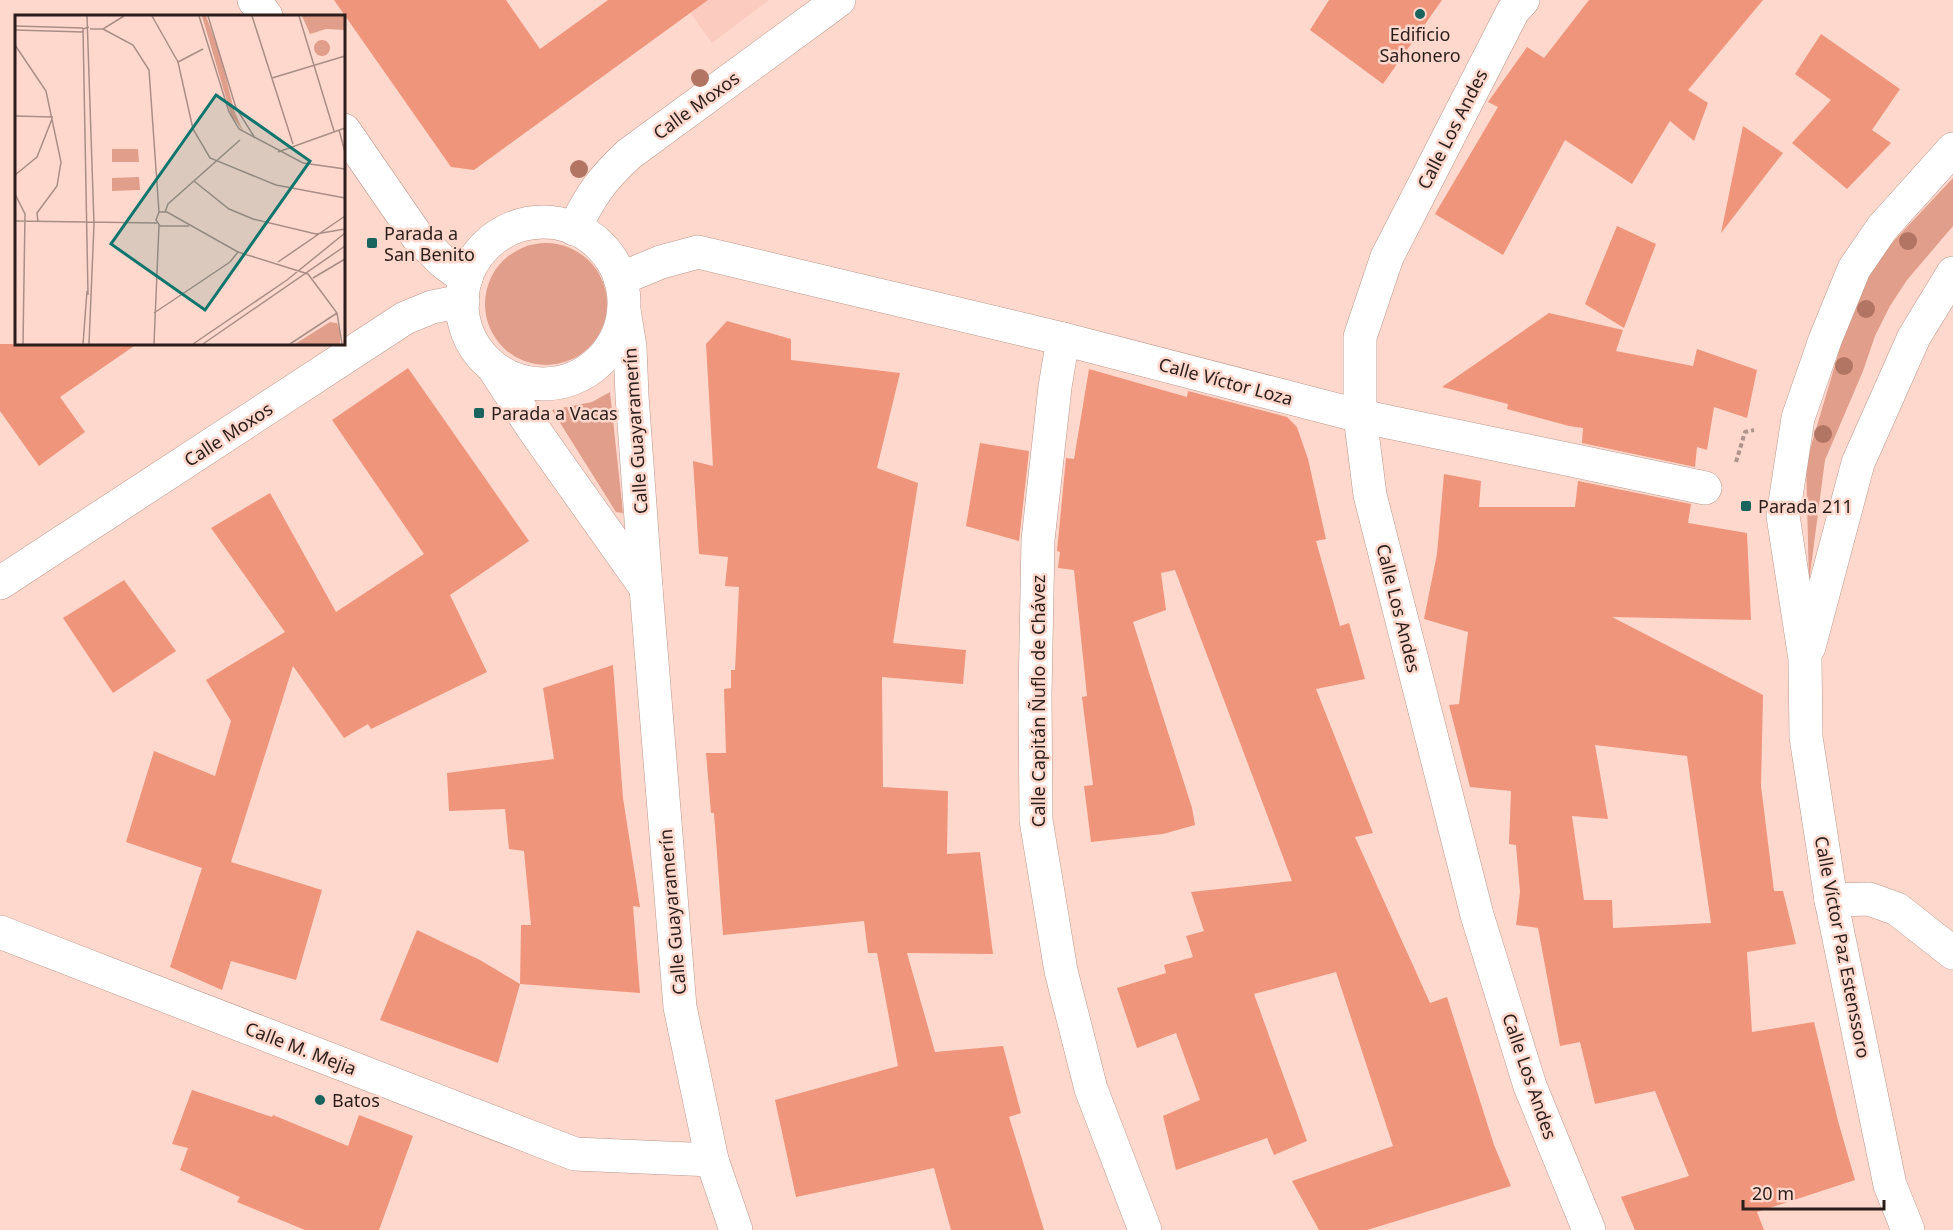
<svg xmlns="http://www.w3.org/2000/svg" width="1953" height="1230" viewBox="0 0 1953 1230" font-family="'Noto Sans',sans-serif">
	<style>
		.built { fill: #facbbe }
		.green { fill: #e19e8b }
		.building { fill: #ef957c; fill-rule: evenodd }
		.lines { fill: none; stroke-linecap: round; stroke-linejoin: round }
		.minor-casing { stroke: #bb978c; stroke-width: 34 }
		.path { stroke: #b0938a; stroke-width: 4; stroke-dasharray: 4.5 3; stroke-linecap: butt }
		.minor { stroke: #fff; stroke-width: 33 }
		.tree { fill: #b27563 }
		.poi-dot { fill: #19655e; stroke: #ffd8cd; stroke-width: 2 }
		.labels { text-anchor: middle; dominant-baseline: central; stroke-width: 5; stroke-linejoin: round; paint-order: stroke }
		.poi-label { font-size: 18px; fill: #2b1d19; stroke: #ffd8cd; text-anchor: start }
		.street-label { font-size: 18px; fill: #2b1d19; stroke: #ffd8cd }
		.inset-road { fill: none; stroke: #aa8d85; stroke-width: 1.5 }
		.view { fill: #0f766e; fill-opacity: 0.15; stroke: #0f766e; stroke-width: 3 }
		.inset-edge { fill: none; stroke: #2b1d19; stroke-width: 3 }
	</style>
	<rect width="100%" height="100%" fill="#ffd8cd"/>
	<path class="built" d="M681,0H769L712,43Z"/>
	<g class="green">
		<path d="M1953,178V226L1907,280L1890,306L1875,336L1863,371L1825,460L1809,582L1806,463L1845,331L1873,263Z"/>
		<circle cx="546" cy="304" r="61"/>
		<path d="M610,392L623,513L616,512L552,410L592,402Z"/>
	</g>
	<g class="building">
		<path d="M334,0H506L540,49L608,0H708L474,170L451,167Z"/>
		<path d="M1329,0H1442L1383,84L1310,30Z"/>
		<path d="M1589,0H1763L1688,90L1708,103L1694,141L1670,121L1632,184L1565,140L1503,255L1435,214L1498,107L1488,102L1527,47L1544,58Z"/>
		<path d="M1821,34L1900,89L1872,130L1891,143L1847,189L1792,143L1831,100L1795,74Z"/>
		<path d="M1743,126L1783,153L1721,233Z"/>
		<path d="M1617,226L1656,244L1624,328L1585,304Z"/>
		<path d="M1549,313L1623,330L1616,351L1693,366L1697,349L1757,370L1747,418L1714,407L1707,450L1697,447L1695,467L1582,443L1583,428L1569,426L1507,409L1508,404L1442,387Z"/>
		<path d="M727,321L791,339V360L900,373L877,468L918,483L893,643L966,650L963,684L882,677L883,787L948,791L947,854L980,852L993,954L907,953L935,1052L1003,1046L1021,1113L1009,1117L1044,1230H951L934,1168L796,1197L775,1100L898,1066L877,953H868L864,921L723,935L714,813H711L706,753H726L724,689L731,688V670H735L739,587L725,586L728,557L699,554L693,461L713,466L706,344Z"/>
		<path d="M0,344H137L60,397L85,432L39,466L0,411Z"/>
		<path d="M408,368L529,541L450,595L487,672L371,729L368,724L344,738L293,666L231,862L322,890L296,980L231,961L222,990L170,967L202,868L126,842L154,751L215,776L231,721L206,680L285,632L211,528L270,493L336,612L424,554L332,420Z"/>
		<path d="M1089,369L1187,397L1188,391L1287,417L1297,427L1308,459L1326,539L1316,541L1340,626L1349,623L1365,679L1316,689L1373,833L1355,837L1430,1003L1447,997L1494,1145L1511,1186L1367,1230H1319L1292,1181L1393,1146L1336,972L1254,994L1307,1141L1274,1155L1267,1138L1176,1170L1163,1116L1200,1100L1176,1033L1137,1048L1117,988L1166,973L1164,965L1193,957L1186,936L1204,931L1191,892L1292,881L1175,570L1161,573L1166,610L1133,622L1192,808L1195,825L1163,834L1091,842L1084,786L1093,785L1082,697L1087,696L1074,570L1058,568L1060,552L1057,551L1066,458L1074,459Z"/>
		<path d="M980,443L1029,451L1019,541L966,526Z"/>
		<path d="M1444,474L1481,481L1479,507H1575L1578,481L1691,504L1688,523L1747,533L1751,620L1612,617L1763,695L1761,786L1774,891H1783L1796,944L1747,952L1752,1032L1814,1022L1838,1121L1855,1180L1757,1212L1764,1230H1635L1621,1197L1689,1176L1655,1091L1595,1104L1580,1042L1560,1046L1538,928L1516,925L1520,892L1516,845L1509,844L1511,791L1470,787L1449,705L1459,704L1468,632L1424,619L1437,554ZM1595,745L1687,756L1711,923L1613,928L1612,900H1584L1572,816L1608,819Z"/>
		<path d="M124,580L176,651L113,693L63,618Z"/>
		<path d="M613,665L623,798L640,907L633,906L640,993L520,984L521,925H531L524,851L509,849L505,809L449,811L447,773L554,759L543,688Z"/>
		<path d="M417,930L480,960L520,984L498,1063L380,1020Z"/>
		<path d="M192,1090L272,1117L273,1115L348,1146L359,1115L413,1136L379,1230H305L237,1202L240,1197L180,1170L188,1148L172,1144Z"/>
	</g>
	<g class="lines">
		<g class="minor-casing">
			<g id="minor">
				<path d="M254,0L266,16"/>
				<path d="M1523,0L1513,11L1387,257L1360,337V416L1370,495L1477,915L1530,1086L1589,1230"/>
				<path d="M344,130L417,236L443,262L466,279"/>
				<circle cx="543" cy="303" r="81"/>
				<path d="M574,229C591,195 601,180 629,154L839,0"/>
				<path d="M620,279L661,262L698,252L1063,339L1360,416L1705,488"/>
				<path d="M624,310L630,347L632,396L646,588L680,1007L712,1160L736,1230"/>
				<path d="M1063,339L1055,387L1038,540L1035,695L1036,820L1061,971L1091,1089L1145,1230"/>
				<path d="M493,367L532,427L646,588"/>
				<path d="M0,583L405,318L432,307L463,301"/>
				<path d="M1809,647L1858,463L1914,337L1953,273"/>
				<path d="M1831,900L1869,899L1897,909L1953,953"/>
				<path d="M0,932L575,1154L712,1160"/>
				<path d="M1908,1230L1890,1185L1831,900L1806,737L1805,659L1783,516L1798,418L1825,340L1854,269L1882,228L1953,149"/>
			</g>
		</g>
		<path class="path" d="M1736,462L1745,432L1754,430"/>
		<use href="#minor" class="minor"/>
	</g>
	<g class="tree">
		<circle cx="700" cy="78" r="9"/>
		<circle cx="579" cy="169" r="9"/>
		<circle cx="1908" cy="241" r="9"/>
		<circle cx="1866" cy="309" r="9"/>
		<circle cx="1844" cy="366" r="9"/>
		<circle cx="1823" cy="434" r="9"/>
	</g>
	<g class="poi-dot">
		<circle cx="1420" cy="14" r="6"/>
		<rect x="366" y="237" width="12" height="12" rx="3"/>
		<rect x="473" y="407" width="12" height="12" rx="3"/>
		<rect x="1740" y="500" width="12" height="12" rx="3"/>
		<circle cx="320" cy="1100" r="6"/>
	</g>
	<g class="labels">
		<g class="poi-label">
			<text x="1420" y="34" text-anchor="middle">Edificio<tspan x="1420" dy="21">Sahonero</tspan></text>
			<text x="384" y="233">Parada a<tspan x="384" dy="21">San Benito</tspan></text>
			<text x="491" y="413">Parada a Vacas</text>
			<text x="1758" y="506">Parada 211</text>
			<text x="332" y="1100">Batos</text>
		</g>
		<g class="street-label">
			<text transform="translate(696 105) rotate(-36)">Calle Moxos</text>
			<text transform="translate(1452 129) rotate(-63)">Calle Los Andes</text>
			<text transform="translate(1226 381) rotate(15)">Calle Víctor Loza</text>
			<text transform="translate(635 431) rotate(-94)">Calle Guayaramerín</text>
			<text transform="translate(228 434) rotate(-33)">Calle Moxos</text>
			<text transform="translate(1399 608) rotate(76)">Calle Los Andes</text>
			<text transform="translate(1038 701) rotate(-90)">Calle Capitán Ñuflo de Chávez</text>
			<text transform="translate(672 912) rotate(-95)">Calle Guayaramerín</text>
			<text transform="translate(1843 947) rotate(79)">Calle Víctor Paz Estenssoro</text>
			<text transform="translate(301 1048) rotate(21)">Calle M. Mejia</text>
			<text transform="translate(1530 1076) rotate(71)">Calle Los Andes</text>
		</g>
	</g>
	<g transform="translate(15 15)">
		<rect width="330" height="330" fill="#ffd8cd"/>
		<path d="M187,1H191L205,39L219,95L228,116L216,100ZM287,1H330V15L311,14L295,19ZM299 33a8 8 0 1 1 16 0a8 8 0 1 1-16 0ZM97,134H123L124,147H97ZM124,162L125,175L97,176V163ZM315,307L322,308L325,316V329H280Z" fill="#e19e8b"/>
		<path class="inset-road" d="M72,1L79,209L74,329M137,1L163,47L178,114L195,143L261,170L330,183M184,1L214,97L224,114L288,148L330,154M193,1L221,93L240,123M237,1L278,129M284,1L319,116M0,11L68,13M75,14H88L109,1M88,14L118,30L134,55L144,197M0,15L68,17M0,30L31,76L46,147L42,171L22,198L23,207M163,47L188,34M257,63L330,41M0,101L38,102M324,115L330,137M263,137L330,113M0,160L22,142L37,104M179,166L214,194L238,204L301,219L330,214M0,179L10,199L8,329M144,197H152L223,237L293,259L322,298L327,329M144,197L141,205L145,211H174M150,197L153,189L225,125M0,206L142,208M263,247L330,201M298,263L330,244M73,280L68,14L74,12M139,298L215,247L223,237M68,329L72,276M139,329L144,210M178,329L272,265L330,218M188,329L330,231M275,329L322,298"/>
		<path class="view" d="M201,80L295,146L190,295L96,229Z"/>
		<rect width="330" height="330" class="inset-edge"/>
	</g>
	<path d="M1743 1200v9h141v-9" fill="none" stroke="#2b1d19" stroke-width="3"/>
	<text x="1752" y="1200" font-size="18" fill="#2b1d19" stroke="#ffd8cd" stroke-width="4.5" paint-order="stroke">20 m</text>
</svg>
